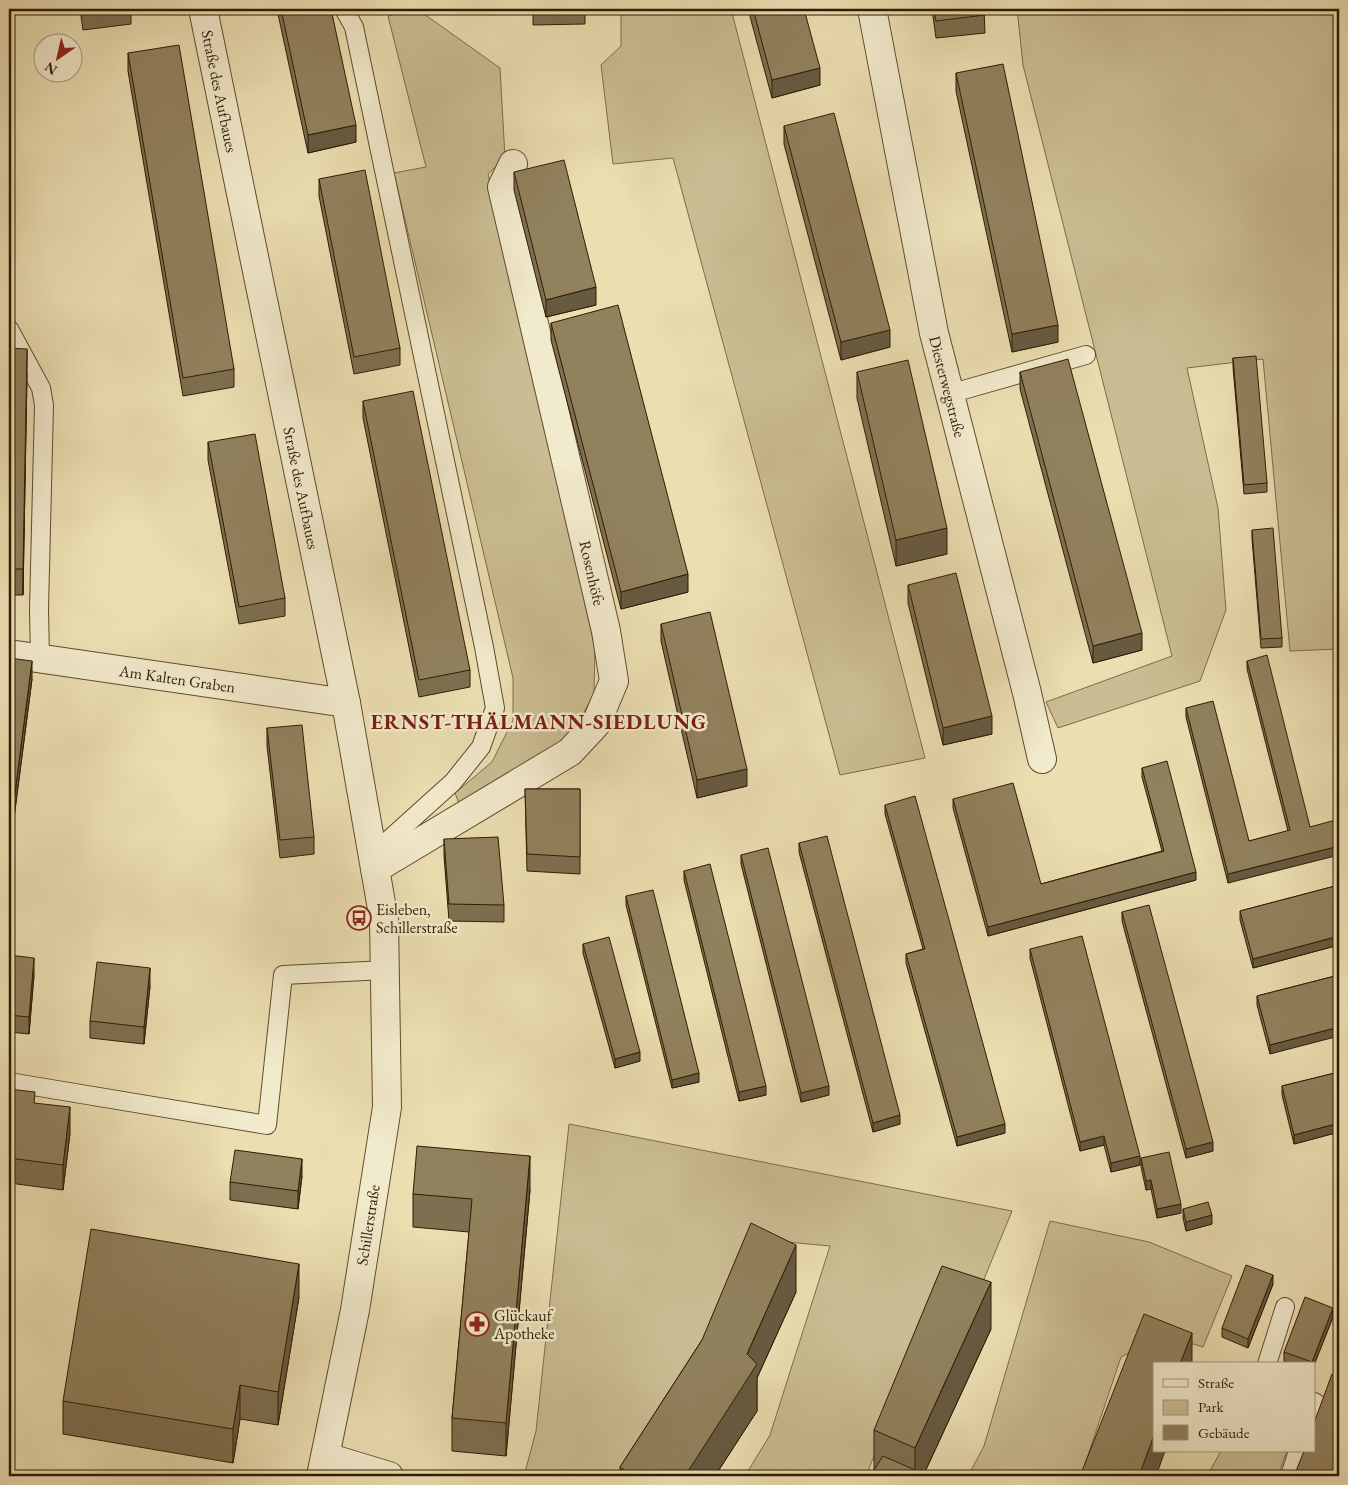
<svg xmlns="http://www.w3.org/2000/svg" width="1348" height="1485" viewBox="0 0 1348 1485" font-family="'EB Garamond',serif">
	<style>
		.green { fill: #cbbd93; stroke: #7d6c4a }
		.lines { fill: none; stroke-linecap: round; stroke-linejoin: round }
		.service-casing { stroke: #5e4c2d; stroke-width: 20 }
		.minor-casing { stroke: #5e4c2d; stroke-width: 30 }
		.service { stroke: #f2eacc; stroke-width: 18 }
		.minor { stroke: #f2eacc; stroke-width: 28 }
		.wall { fill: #7d6f50; stroke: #2f1c01 }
		.shaded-wall { fill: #665a41; stroke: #2f1c01 }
		.building { fill: #91815d; stroke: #2f1c01 }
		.labels { text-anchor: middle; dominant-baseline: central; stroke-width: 5; stroke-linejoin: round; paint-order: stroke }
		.street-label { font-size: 16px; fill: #2f1c01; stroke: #f2eacc }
		.poi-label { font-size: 16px; fill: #2f1c01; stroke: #f2eacc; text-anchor: start }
		.district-label { font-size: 21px; font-weight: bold; letter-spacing: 1px; fill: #7a1f14; stroke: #f2eacc }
	</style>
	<rect width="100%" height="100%" fill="#ebdeb1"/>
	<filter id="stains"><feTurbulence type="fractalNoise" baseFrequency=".004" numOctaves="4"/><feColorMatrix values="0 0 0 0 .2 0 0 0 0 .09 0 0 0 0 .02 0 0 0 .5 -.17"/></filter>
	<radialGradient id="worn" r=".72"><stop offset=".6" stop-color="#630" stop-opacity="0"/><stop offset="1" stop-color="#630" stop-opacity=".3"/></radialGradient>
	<g class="green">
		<path d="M417,9L500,68L505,158L488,174L595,648L594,694L576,727L550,753L460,806L455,793L492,762L513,720V678L394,173L426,167L388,16Z"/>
		<path d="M621,9H731L925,758L840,775L673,158L613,164L601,65L621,46Z"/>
		<path d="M1017,9H1339V649L1290,651L1263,359L1187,368L1218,508L1226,610L1200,681L1058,728L1046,702L1172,656L1023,65Z"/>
		<path d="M569,1124L1012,1211L982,1284L944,1280L866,1476H745L770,1435L830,1246L765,1240L636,1476H524L536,1431Z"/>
		<path d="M1050,1221L1149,1242L1232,1276L1203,1347L1164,1335L1121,1357L1081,1476H968L984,1446Z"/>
		<path d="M1221,1451H1287L1278,1476H1207Z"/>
	</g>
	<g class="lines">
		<g class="service-casing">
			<g id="service">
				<path d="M344,9L354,27L484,647L495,708L481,747L453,782L372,855"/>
				<path d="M9,329L41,388L44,405L39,609L40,659"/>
				<path d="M949,394L1086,355"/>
				<path d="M9,1082L267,1125L283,975L386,970"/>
				<path d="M1267,1364L1285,1307"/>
				<path d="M1314,1402L1316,1403L1314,1409"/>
				<path d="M1290,1476L1298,1451"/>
			</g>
		</g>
		<g class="minor-casing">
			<g id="minor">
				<path id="s1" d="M203,9L346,703L384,920L387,1107L355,1310L321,1476"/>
				<path id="s2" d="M872,9L934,333L1027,693L1042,759"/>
				<path id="s3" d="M9,654L346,703"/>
				<path d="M375,869L570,752L596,724L614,681L606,631L502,187L513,164"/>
				<path d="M326,1457L389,1476"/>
			</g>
		</g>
		<use href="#service" class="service"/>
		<use href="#minor" class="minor"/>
	</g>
	<g class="wall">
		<path d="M80,9H131V24L83,30Z"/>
		<path d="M278,9H331L356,142L308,153L278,14Z"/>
		<path d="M533,9H585V24L533,25Z"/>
		<path d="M748,9H804L820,85L772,98Z"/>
		<path d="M932,9H984L985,33L936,38Z"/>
		<path d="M128,53L234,369V387L183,396L128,71Z"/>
		<path d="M956,73L1058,342L1012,352L956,91Z"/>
		<path d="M784,126L890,347L841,360L784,144Z"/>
		<path d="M514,172L596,305L546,317L514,190Z"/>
		<path d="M319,179L400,348V365L354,374L319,196Z"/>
		<path d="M551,323L688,592L621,609L551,340Z"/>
		<path d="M9,348L27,374L23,595H9Z"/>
		<path d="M1233,358L1267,483V492L1244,494L1233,367Z"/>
		<path d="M857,372L947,554L896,566L857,398Z"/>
		<path d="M1020,372L1142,650L1093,663L1020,389Z"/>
		<path d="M363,401L470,670V687L419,697L363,418Z"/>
		<path d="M208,442L285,598V616L239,624L208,460Z"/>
		<path d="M1252,530L1282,638V647L1261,648L1252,539Z"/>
		<path d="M908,585L992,734L943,745L908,603Z"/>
		<path d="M661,624L747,786L697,798L661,641Z"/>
		<path d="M9,658L32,679L12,833H9Z"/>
		<path d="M1247,661L1310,827L1228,883L1186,717V708L1249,841L1288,831L1247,669Z"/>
		<path d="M267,728L314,837V854L280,858L267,746Z"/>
		<path d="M1142,768L1196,880L988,936L953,808V799L1041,884L1162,851L1142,777Z"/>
		<path d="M525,789H580V874L527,871Z"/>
		<path d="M885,805L1005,1133L957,1146L906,963V954L923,949L885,814Z"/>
		<path d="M444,839L504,905V922L449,921L444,856Z"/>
		<path d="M799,843L900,1124L873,1132L799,852Z"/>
		<path d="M741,855L829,1095L801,1102L741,864Z"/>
		<path d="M684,871L766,1095L739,1101L684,880Z"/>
		<path d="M1339,885V945L1253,968L1240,920V911Z"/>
		<path d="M626,896L699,1082L672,1088L626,905Z"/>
		<path d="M1122,912L1213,1151L1186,1158L1122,921Z"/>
		<path d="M583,944L640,1061L615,1068L583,953Z"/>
		<path d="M1030,949L1140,1165L1111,1172L1104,1145L1080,1151L1030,958Z"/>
		<path d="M9,955L34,975L29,1034L9,1032Z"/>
		<path d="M1339,975L1270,1054L1257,1005V996Z"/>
		<path d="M150,986L144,1044L90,1038V1021Z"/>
		<path d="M1339,1072V1132L1294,1144L1282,1095V1086Z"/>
		<path d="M9,1089L35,1103L70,1133L63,1190L9,1183Z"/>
		<path d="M1141,1158L1181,1213L1157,1218L1151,1189L1146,1190L1141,1167Z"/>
		<path d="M302,1176L298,1209L230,1200V1182Z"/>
		<path d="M530,1190L506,1456L452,1451V1418L469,1232L413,1227V1194Z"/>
		<path d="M1183,1209L1212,1224L1186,1231L1183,1218Z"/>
		<path d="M1273,1284L1248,1348L1222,1337V1328Z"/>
		<path d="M796,1292L757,1378V1411L715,1476H620V1467L702,1340Z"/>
		<path d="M299,1297L278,1425L240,1419L233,1463L63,1434V1401Z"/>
		<path d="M1333,1317L1314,1365V1364H1292L1284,1361V1352Z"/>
		<path d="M991,1329L924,1474L874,1470V1430Z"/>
	</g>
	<g class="shaded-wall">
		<path d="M820,68V85L772,98V80Z"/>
		<path d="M356,125V142L308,153V135Z"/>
		<path d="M596,287V305L546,317V300Z"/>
		<path d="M1058,325V342L1012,352V334Z"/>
		<path d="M890,330V347L841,360V342Z"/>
		<path d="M27,349V374L23,595V569Z"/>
		<path d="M947,528V554L896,566V540Z"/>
		<path d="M688,574V592L621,609V592Z"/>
		<path d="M1142,633V650L1093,663V646Z"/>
		<path d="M32,661V679L12,833V816Z"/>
		<path d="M992,716V734L943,745V728Z"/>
		<path d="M747,769V786L697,798V780Z"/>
		<path d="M1339,846V855L1228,883V874Z"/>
		<path d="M1196,872V880L988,936V927Z"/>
		<path d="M1339,936V945L1253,968V959Z"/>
		<path d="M34,958V975L29,1034V1017Z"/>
		<path d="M150,968V986L144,1044V1027Z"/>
		<path d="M1339,1027V1036L1270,1054V1045Z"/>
		<path d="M640,1052V1061L615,1068V1059Z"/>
		<path d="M699,1073V1082L672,1088V1080Z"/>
		<path d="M766,1086V1095L739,1101V1092Z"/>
		<path d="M829,1086V1095L801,1102V1093Z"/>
		<path d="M70,1107V1133L63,1190V1165Z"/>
		<path d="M900,1115V1124L873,1132V1123Z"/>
		<path d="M1339,1123V1132L1294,1144V1135Z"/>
		<path d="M1005,1124V1133L957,1146V1137Z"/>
		<path d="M1104,1136V1145L1080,1151V1142Z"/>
		<path d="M1213,1142V1151L1186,1158V1149Z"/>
		<path d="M530,1156V1190L506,1456V1423Z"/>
		<path d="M1140,1156V1165L1111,1172V1163Z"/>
		<path d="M302,1159V1176L298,1209V1191Z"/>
		<path d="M1151,1180V1189L1146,1190V1181Z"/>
		<path d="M1181,1204V1213L1157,1218V1209Z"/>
		<path d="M1212,1215V1224L1186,1231V1222Z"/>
		<path d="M796,1245V1292L757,1378V1411L715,1476H685L747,1354Z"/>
		<path d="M299,1264V1297L278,1425V1392Z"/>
		<path d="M1273,1275V1284L1248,1348V1339Z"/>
		<path d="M991,1282V1329L923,1476H915V1448Z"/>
		<path d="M1333,1308V1317L1314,1365V1364H1312V1362Z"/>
		<path d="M1192,1333V1364H1180Z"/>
		<path d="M240,1385V1419L233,1463V1429Z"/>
		<path d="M1154,1435V1451H1165L1156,1476H1139Z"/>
	</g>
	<g class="building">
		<path d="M82,9H110L83,12Z"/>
		<path d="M281,9H331L356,125L308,135Z"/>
		<path d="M753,9H804L820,68L772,80Z"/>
		<path d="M934,9H984L985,15L936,21Z"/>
		<path d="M179,45L234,369L183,378L128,53Z"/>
		<path d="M1003,64L1058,325L1012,334L956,73Z"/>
		<path d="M834,113L890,330L841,342L784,126Z"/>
		<path d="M564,160L596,287L546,300L514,172Z"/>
		<path d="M365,170L400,348L354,357L319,179Z"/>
		<path d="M618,305L688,574L621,592L551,323Z"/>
		<path d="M9,348L27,349L23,569H9Z"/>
		<path d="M1256,356L1267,483L1244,485L1233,358Z"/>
		<path d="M1068,359L1142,633L1093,646L1020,372Z"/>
		<path d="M908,360L947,528L896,540L857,372Z"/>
		<path d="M413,391L470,670L419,680L363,401Z"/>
		<path d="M255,434L285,598L239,607L208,442Z"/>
		<path d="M1273,528L1282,638L1261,639L1252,530Z"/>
		<path d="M956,573L992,716L943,728L908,585Z"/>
		<path d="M710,612L747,769L697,780L661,624Z"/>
		<path d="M1267,655L1310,827L1339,819V846L1228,874L1186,708L1213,701L1249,841L1290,830L1247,661Z"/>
		<path d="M9,658L32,661L12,816H9Z"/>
		<path d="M302,725L314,837L280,840L267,728Z"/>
		<path d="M1167,761L1196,872L988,927L953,799L1013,783L1041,884L1164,851L1142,768Z"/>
		<path d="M525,789H580V857L527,854Z"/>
		<path d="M915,796L1005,1124L957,1137L906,954L925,949L885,805Z"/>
		<path d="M827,836L900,1115L873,1123L799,843Z"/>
		<path d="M498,837L504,905L449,904L444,839Z"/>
		<path d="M768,848L829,1086L801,1093L741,855Z"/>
		<path d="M710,864L766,1086L739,1092L684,871Z"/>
		<path d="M1339,885V936L1253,959L1240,911Z"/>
		<path d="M653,890L699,1073L672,1080L626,896Z"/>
		<path d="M1149,905L1213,1142L1186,1149L1122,912Z"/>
		<path d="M1082,936L1140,1156L1111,1163L1104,1136L1080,1142L1030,949Z"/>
		<path d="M609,937L640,1052L615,1059L583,944Z"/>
		<path d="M9,955L34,958L29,1017L9,1015Z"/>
		<path d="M97,962L150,968L144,1027L90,1021Z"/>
		<path d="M1339,975V1027L1270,1045L1257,996Z"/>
		<path d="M1339,1072V1123L1294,1135L1282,1086Z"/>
		<path d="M9,1089L35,1092L34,1103L70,1107L63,1165L9,1158Z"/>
		<path d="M417,1146L530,1156L506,1423L452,1418L472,1199L413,1194Z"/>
		<path d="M235,1150L302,1159L298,1191L230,1182Z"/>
		<path d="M1169,1152L1181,1204L1157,1209L1151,1180L1146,1181L1141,1158Z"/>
		<path d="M1208,1202L1212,1215L1186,1222L1183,1209Z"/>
		<path d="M751,1223L796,1245L747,1354L757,1364L685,1476H633L620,1467L702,1340Z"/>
		<path d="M91,1229L299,1264L278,1392L240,1385L233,1429L63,1401Z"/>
		<path d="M1246,1265L1273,1275L1248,1339L1222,1328Z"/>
		<path d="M942,1266L991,1282L915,1448L874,1430Z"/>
		<path d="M1305,1297L1333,1308L1312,1362L1284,1352Z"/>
		<path d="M1144,1314L1192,1333L1180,1364H1154V1435L1139,1476H1080Z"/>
		<path d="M1332,1374L1339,1377V1476H1294L1304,1451H1314V1423Z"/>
		<path d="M883,1456L929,1476H870Z"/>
	</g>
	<defs>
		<g id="bus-ring" transform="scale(1.25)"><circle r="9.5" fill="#f2eacc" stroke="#8f2418" stroke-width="1.5"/><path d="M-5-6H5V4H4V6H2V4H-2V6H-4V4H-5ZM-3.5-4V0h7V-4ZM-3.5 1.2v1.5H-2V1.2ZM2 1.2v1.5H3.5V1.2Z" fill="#8f2418"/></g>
		<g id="pharmacy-ring" transform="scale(1.25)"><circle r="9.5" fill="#f2eacc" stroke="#8f2418" stroke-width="1.5"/><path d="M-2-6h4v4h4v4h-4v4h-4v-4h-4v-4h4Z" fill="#8f2418"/></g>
	</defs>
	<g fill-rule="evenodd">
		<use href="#bus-ring" x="359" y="918"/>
		<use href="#pharmacy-ring" x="477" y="1324"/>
	</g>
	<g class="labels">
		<g class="street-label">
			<text stroke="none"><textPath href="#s1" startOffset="84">Straße des Aufbaues</textPath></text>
			<text stroke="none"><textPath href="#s2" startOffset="385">Diesterwegstraße</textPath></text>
			<text stroke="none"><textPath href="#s1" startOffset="489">Straße des Aufbaues</textPath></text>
			<text transform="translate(592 573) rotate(77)">Rosenhöfe</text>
			<text stroke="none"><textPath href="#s3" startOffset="170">Am Kalten Graben</textPath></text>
			<text transform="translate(368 1225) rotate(-81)">Schillerstraße</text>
		</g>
		<g class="poi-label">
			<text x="376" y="909">Eisleben,<tspan x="376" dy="18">Schillerstraße</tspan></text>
			<text x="494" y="1315">Glückauf<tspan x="494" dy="18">Apotheke</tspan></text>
		</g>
		<g class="district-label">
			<text x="539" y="721">ERNST-THÄLMANN-SIEDLUNG</text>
		</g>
	</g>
	<rect width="1348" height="1485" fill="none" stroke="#ebdeb1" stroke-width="30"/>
	<rect x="10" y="10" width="1328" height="1465" fill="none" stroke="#2f1c01" stroke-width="2.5"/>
	<rect x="15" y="15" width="1318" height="1455" fill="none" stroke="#2f1c01"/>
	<rect x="1153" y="1362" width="162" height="90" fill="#f2eacc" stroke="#a4987b"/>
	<rect x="1163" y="1379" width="25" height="8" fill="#f2eacc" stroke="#a4987b"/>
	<text x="1198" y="1388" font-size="15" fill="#2f1c01">Straße</text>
	<rect x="1163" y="1400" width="25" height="15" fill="#cbbd93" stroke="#a4987b"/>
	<text x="1198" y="1412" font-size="15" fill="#2f1c01">Park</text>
	<rect x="1163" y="1425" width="25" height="15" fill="#91815d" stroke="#a4987b"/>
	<text x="1198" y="1438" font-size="15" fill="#2f1c01">Gebäude</text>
	<g transform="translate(58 58) rotate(214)"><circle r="24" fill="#f2eacc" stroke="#a4987b"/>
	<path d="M0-4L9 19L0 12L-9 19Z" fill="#8f2418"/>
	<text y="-8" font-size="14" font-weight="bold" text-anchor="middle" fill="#2f1c01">N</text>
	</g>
	<rect width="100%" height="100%" filter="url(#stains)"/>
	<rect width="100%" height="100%" fill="url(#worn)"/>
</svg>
